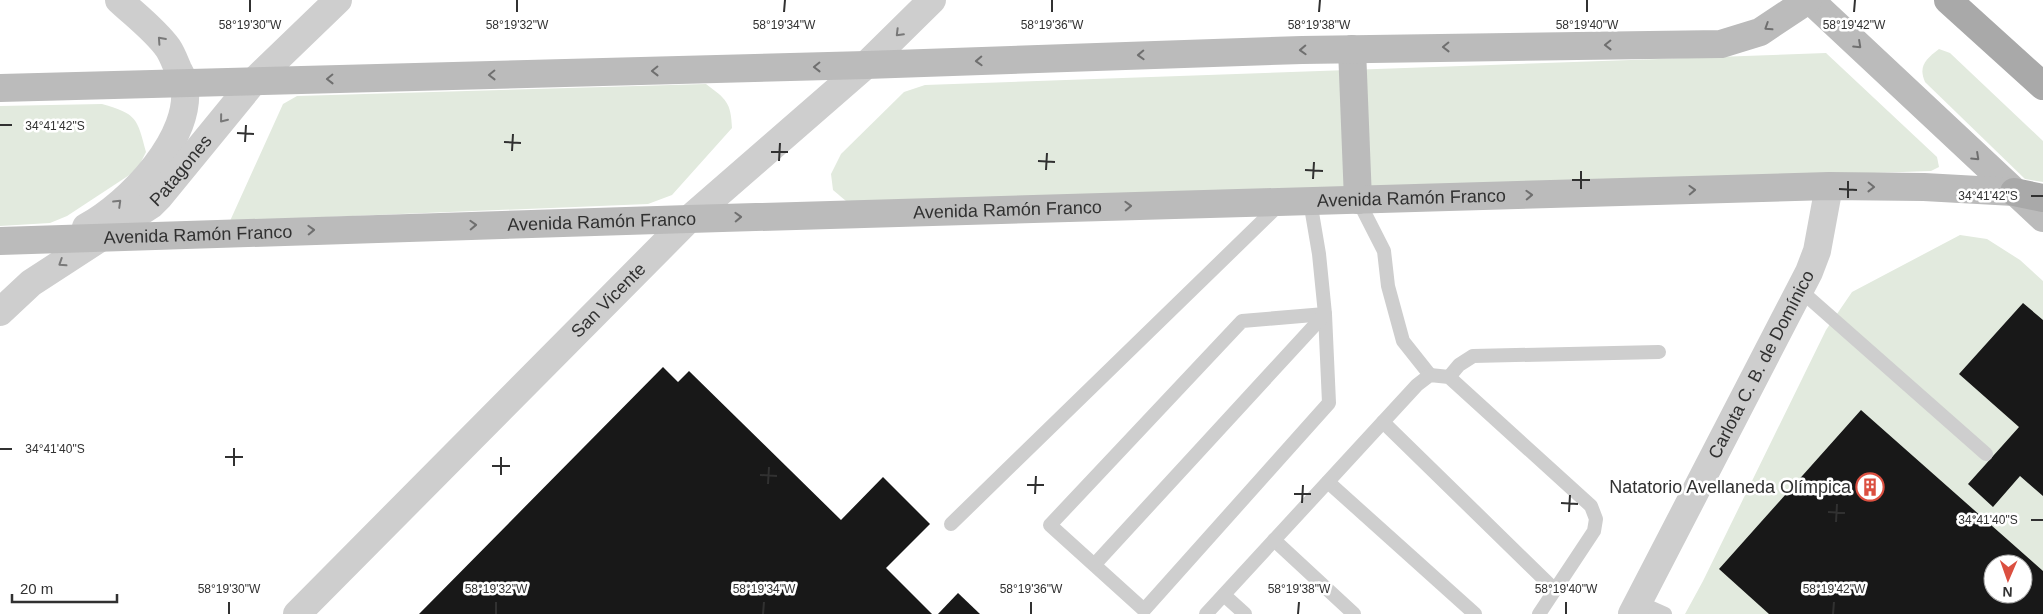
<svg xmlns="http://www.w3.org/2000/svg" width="2043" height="614" viewBox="0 0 2043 614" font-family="Arial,sans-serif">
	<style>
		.green { fill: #e2eade; fill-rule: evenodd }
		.building { fill: #181818; fill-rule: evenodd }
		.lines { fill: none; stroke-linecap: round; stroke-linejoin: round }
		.lane { stroke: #cecece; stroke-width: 14 }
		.street { stroke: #cecece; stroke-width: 28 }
		.secondary { stroke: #bbb; stroke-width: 28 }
		.primary { stroke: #a9a9a9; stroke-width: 28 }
		.oneway { stroke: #6f6f6f }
		.oneway2 { stroke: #787878 }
		.ticks { fill: none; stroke: #313131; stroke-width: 2 }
		.labels { text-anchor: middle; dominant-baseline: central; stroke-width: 5; stroke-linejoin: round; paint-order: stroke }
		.street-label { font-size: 18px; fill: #313131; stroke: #fff }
		.poi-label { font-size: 18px; fill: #313131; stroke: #fff; text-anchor: end }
		.ticks-label { font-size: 12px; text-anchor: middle; fill: #313131; stroke: #fff; stroke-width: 5; stroke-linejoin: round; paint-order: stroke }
	</style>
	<rect width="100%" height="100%" fill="#fff"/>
	<g class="green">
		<path d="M1939,49L1950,53L2043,141V182L2025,179L1925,82C1918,66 1926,59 1939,49Z"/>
		<path d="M1826,53L1937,157L1939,167L1931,171L862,207L846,201L833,190L831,174L841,154L904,92L925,85Z"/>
		<path d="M706,84C726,99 731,102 732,128L672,195L648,204L230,221L283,104L297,96Z"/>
		<path d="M102,104C137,114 137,118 146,152L137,170L67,216L50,223L0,226V106Z"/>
		<path d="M1960,235L1987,239L2020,260L2043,281V614H1685L1703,581L1826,330L1852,292ZM1993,564H2023V594H1993Z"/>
	</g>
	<g class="building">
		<path d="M2023,303L2043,320V496L2020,476L1993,507L1968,484L2019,427L1959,374Z"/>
		<path d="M663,367L678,382L689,371L841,520L883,477L930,524L886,568L932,614H419Z"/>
		<path d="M1861,410L2043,571V614H1769L1719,569ZM1993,564H2023V594H1993Z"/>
		<path d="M958,593L980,614H938Z"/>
	</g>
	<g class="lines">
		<g class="lane">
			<path d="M1358,200L1384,251L1388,286L1403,341L1430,375"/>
			<path d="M1800,290L1986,454"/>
			<path d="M1325,314L1329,403L1144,610L1050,525L1242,321Z"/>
			<path d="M1449,377L1459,365L1473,356L1659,352"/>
			<path d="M1383,422L1555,590"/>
			<path d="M1328,482L1475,614"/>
			<path d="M951,524L1280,204"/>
			<path d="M1274,540L1354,614"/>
			<path d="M1095,564L1325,314L1319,254L1310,201"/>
			<path d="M1224,595L1245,614"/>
			<path d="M1638,602L1665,614"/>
			<path d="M1206,614L1417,385L1430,375L1449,377L1591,506L1596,519L1594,531L1539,614"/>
		</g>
		<g class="street">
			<path d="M86,227C129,204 195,136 184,83C183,78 180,73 178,69C175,62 172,54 168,48C155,30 135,15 119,0"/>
			<path id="s1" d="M0,312L31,283L151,205L160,196L254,81L338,0"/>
			<path id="s2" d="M297,614L689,219L866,65L932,0"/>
			<path id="s3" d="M1632,614L1809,272L1817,251L1829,186"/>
		</g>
		<g class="secondary">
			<path d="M1810,0L2043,218"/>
			<path d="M1352,49L1358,200"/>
			<path d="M0,88L866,65L1302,50L1721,44L1760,32L1808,0"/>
			<path id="s4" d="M0,241L689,219L1829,186L1924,187L2014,192"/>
		</g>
		<g class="primary">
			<path d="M1948,0L2043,86"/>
			<path d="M2014,192L2043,198"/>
		</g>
	</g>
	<defs><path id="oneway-chevron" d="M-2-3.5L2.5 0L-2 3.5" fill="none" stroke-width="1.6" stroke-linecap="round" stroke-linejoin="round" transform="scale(1.25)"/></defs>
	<g class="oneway">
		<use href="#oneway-chevron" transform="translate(1768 27) rotate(147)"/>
		<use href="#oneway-chevron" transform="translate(1608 45) rotate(179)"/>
		<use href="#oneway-chevron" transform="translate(1858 45) rotate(43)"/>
		<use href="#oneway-chevron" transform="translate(1446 47) rotate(179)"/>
		<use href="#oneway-chevron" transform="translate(1303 50) rotate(178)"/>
		<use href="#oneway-chevron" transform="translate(1141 55) rotate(178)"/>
		<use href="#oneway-chevron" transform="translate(979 61) rotate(178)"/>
		<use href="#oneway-chevron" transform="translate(817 67) rotate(179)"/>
		<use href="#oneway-chevron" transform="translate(655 71) rotate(179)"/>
		<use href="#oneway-chevron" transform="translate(492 75) rotate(179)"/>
		<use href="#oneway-chevron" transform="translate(330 79) rotate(179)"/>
		<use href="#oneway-chevron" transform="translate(1976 157) rotate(43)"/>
		<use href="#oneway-chevron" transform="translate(1871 187) rotate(1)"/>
		<use href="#oneway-chevron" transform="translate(1692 190) rotate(-2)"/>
		<use href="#oneway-chevron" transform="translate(1529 195) rotate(-2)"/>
		<use href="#oneway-chevron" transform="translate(1128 206) rotate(-2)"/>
		<use href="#oneway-chevron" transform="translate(738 217) rotate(-2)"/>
		<use href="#oneway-chevron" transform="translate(473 225) rotate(-2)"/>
		<use href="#oneway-chevron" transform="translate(311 230) rotate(-2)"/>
	</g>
	<g class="oneway2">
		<use href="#oneway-chevron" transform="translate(899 33) rotate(135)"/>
		<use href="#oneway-chevron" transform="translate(161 40) rotate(-132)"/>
		<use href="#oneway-chevron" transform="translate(223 119) rotate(129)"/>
		<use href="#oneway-chevron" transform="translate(118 203) rotate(-44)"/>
		<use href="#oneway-chevron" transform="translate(62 263) rotate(147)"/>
	</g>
	<path class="ticks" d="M250,12V0M517,12V0M784,12L785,0M1052,12V0M1319,12L1320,0M1587,12V0M1854,12L1855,0M0,125H12M237,133L254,134M245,142L246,125M504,142L521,143M512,151L513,134M771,152H788M779,161L780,143M1038,161L1055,162M1046,170L1047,153M1305,170L1323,171M1313,179L1314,162M1572,180H1590M1581,189V171M1839,189L1857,190M2031,196H2043M1848,198V181M0,449H12M225,457H243M234,466V448M492,466H510M501,475V457M760,475L777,476M768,484L769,467M1027,485H1044M1035,494L1036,476M1294,494H1311M1302,503L1303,485M1561,503L1578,504M1569,512L1570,495M1828,512L1845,513M2031,520H2043M1836,522L1837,504M229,614V602M496,614V602M763,614L764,602M1031,614V602M1298,614L1299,602M1566,614V602M1833,614L1834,602"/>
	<defs>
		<g id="building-ring" transform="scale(1.4375)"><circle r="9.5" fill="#fff" stroke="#db4f40" stroke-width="1.5"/><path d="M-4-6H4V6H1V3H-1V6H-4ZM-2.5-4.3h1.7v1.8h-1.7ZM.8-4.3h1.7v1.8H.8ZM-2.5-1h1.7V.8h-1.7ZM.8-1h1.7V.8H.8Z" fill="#db4f40"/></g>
	</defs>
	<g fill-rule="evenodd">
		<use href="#building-ring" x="1870" y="487"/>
	</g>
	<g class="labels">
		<g class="street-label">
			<text stroke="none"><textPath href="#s1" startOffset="231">Patagones</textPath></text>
			<text stroke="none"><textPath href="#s4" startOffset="1412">Avenida Ramón Franco</textPath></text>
			<text stroke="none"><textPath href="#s4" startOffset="1008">Avenida Ramón Franco</textPath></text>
			<text stroke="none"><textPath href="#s4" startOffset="602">Avenida Ramón Franco</textPath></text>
			<text stroke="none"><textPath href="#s4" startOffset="198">Avenida Ramón Franco</textPath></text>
			<text stroke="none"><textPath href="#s2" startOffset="442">San Vicente</textPath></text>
			<text stroke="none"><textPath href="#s3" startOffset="281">Carlota C. B. de Domínico</textPath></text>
		</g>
		<g class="poi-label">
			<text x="1851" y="487">Natatorio Avellaneda Olímpica</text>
		</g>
	</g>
	<g class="ticks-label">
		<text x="250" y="29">58°19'30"W</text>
		<text x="517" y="29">58°19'32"W</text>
		<text x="784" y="29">58°19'34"W</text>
		<text x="1052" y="29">58°19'36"W</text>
		<text x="1319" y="29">58°19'38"W</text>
		<text x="1587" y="29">58°19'40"W</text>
		<text x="1854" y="29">58°19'42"W</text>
		<text x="55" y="130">34°41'42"S</text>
		<text x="1988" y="200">34°41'42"S</text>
		<text x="55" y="453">34°41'40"S</text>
		<text x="1988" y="524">34°41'40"S</text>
		<text x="229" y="593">58°19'30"W</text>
		<text x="496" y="593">58°19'32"W</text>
		<text x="764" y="593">58°19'34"W</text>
		<text x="1031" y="593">58°19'36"W</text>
		<text x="1299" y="593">58°19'38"W</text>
		<text x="1566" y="593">58°19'40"W</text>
		<text x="1834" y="593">58°19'42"W</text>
	</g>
	<g transform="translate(2008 579) rotate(182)"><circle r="24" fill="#ffffff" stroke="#adadad"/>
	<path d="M0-4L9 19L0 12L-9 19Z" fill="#db4f40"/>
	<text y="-8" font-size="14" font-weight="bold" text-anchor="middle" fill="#313131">N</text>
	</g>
	<path d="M12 594v8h105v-8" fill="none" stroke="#313131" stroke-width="2.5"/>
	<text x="20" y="594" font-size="15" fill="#313131" stroke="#ffffff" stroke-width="4" paint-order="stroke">20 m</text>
</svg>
